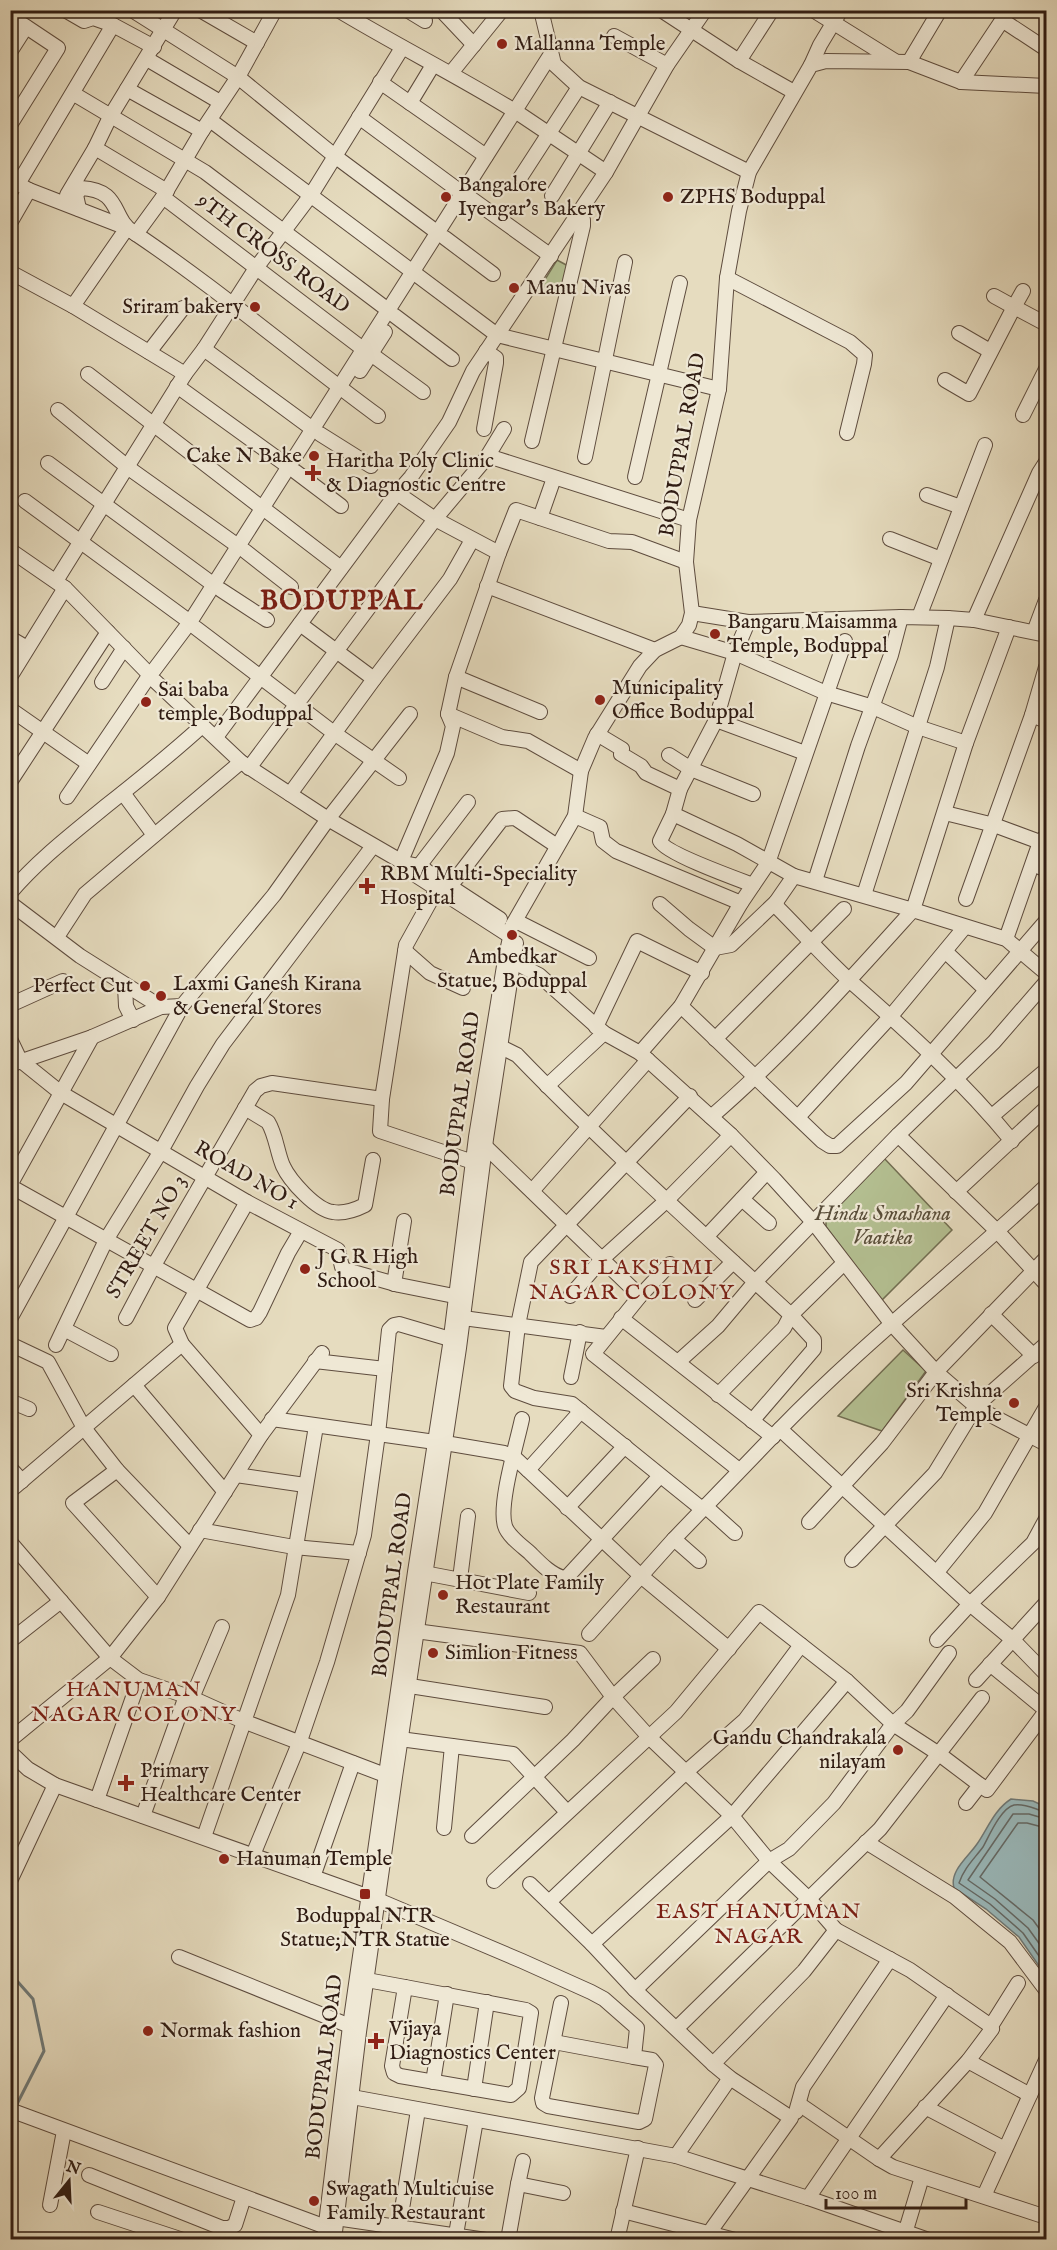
<svg xmlns="http://www.w3.org/2000/svg" width="1057" height="2250" viewBox="0 0 1057 2250" font-family="'IM FELL English',serif">
	<style>
		.green { fill: #b4c092; stroke: #726e52; stroke-width: 1.5 }
		.water { fill: #9ab9bb; stroke: #707a78; stroke-width: 1.5 }
		.lines { fill: none; stroke-linecap: round; stroke-linejoin: round }
		.shore { stroke: #656a67; stroke-width: 1.5 }
		.stream { stroke: #707a78; stroke-width: 3 }
		.minor-casing { stroke: #5e4c3e; stroke-width: 16 }
		.minor { stroke: #efe8d5; stroke-width: 14 }
		.poi-dot { fill: #8f2418; stroke: #efe8d5; stroke-width: 2 }
		.labels { text-anchor: middle; dominant-baseline: central; stroke-width: 4.5; stroke-linejoin: round; paint-order: stroke }
		.poi-label { font-size: 21px; fill: #301c13; stroke: #efe8d5; text-anchor: start }
		.street-label { font-size: 21px; fill: #301c13; stroke: #efe8d5 }
		.park-label { font-size: 21px; font-style: italic; fill: #584d39; stroke: #efe8d5 }
		.neighbourhood-label { font-size: 22px; letter-spacing: 1.5px; fill: #7a1f14; stroke: #efe8d5 }
		.district-label { font-size: 27px; font-weight: bold; letter-spacing: 1.5px; fill: #7a1f14; stroke: #efe8d5 }
	</style>
	<rect width="100%" height="100%" fill="#e6dcbf"/>
	<filter id="stains"><feTurbulence type="fractalNoise" baseFrequency=".00333" numOctaves="4"/><feColorMatrix values="0 0 0 0 .2 0 0 0 0 .09 0 0 0 0 .02 0 0 0 .5 -.17"/></filter>
	<radialGradient id="worn" r=".72"><stop offset=".6" stop-color="#630" stop-opacity="0"/><stop offset="1" stop-color="#630" stop-opacity=".3"/></radialGradient>
	<g class="green">
		<path d="M557,260L570,267L563,293L541,286Z"/>
		<path d="M883,1157L952,1230L881,1301L826,1227V1221L862,1178Z"/>
		<path d="M903,1350L926,1371L882,1431L838,1416Z"/>
	</g>
	<path class="water" d="M1011,1799L1033,1801L1046,1807V1976L1019,1937L986,1909L954,1888C949,1871 969,1856 977,1844C988,1828 994,1810 1011,1799Z"/>
	<g class="lines">
		<g class="shore">
			<path d="M1046,1812C1036,1810 1026,1803 1014,1805C1001,1808 989,1836 983,1847C974,1859 964,1868 959,1883L990,1904L1023,1933L1046,1966"/>
			<path d="M1046,1819L1029,1814H1013L968,1880L995,1899L1028,1928L1046,1953"/>
			<path d="M1046,1828L1027,1823H1018L980,1877L1033,1920L1046,1938"/>
		</g>
		<path class="stream" d="M10,1973L33,1999L44,2051L15,2108"/>
		<g class="minor-casing">
			<g id="minor">
				<path d="M65,10L84,21L93,18L113,25"/>
				<path d="M132,10L238,77L336,157L438,233"/>
				<path d="M200,10L257,43"/>
				<path d="M275,10L238,77L202,131L163,197L363,349"/>
				<path d="M338,10C396,45 456,75 513,110"/>
				<path d="M407,10L425,21"/>
				<path d="M441,10L474,45"/>
				<path d="M541,10L554,64L579,87L749,172"/>
				<path d="M661,10L739,61L794,92"/>
				<path d="M813,10L895,61"/>
				<path d="M10,16L58,48L10,125"/>
				<path d="M1002,20L1046,49"/>
				<path d="M614,36L667,65"/>
				<path d="M10,52L26,27"/>
				<path d="M147,59L220,102"/>
				<path d="M739,61L772,10"/>
				<path d="M909,62L940,10"/>
				<path d="M811,65L820,45L841,10"/>
				<path d="M451,73L502,10"/>
				<path d="M380,82L486,156"/>
				<path d="M961,82L1009,10"/>
				<path d="M127,89L202,131"/>
				<path d="M74,94L205,172L388,310"/>
				<path d="M410,103L433,65"/>
				<path d="M521,115L606,172"/>
				<path d="M359,117L462,193"/>
				<path d="M210,120L497,335L719,389"/>
				<path d="M520,178L579,87"/>
				<path d="M11,180L29,190L127,228L73,306"/>
				<path d="M18,184L113,25L154,47"/>
				<path d="M167,191L95,148L110,117L175,10"/>
				<path d="M67,195L95,148"/>
				<path d="M552,196L610,102"/>
				<path d="M469,197L551,256"/>
				<path d="M79,209L76,195L81,188C122,190 111,218 133,232C218,289 296,356 378,416"/>
				<path d="M10,223L29,190"/>
				<path d="M136,234L163,197"/>
				<path d="M445,238L493,274"/>
				<path d="M10,272L73,306L185,374"/>
				<path d="M727,278L850,342L865,355L864,364L847,433"/>
				<path d="M994,296L1014,307L1023,291"/>
				<path d="M395,316L452,359"/>
				<path d="M959,333L990,351"/>
				<path d="M204,349L314,430"/>
				<path d="M149,352L183,308"/>
				<path d="M371,354L423,392"/>
				<path d="M360,371L385,332"/>
				<path d="M88,374L262,508"/>
				<path d="M945,380L969,394L1014,307L1046,324"/>
				<path d="M177,386L289,467"/>
				<path d="M58,410L130,469L238,546"/>
				<path d="M1023,415L1046,369"/>
				<path d="M484,429L496,363V358L486,351"/>
				<path d="M320,434L371,466"/>
				<path d="M532,441L583,226V220L577,216"/>
				<path d="M487,457L504,429"/>
				<path d="M585,457L625,262"/>
				<path d="M48,463L214,585"/>
				<path d="M296,472L341,506"/>
				<path d="M635,477L680,283"/>
				<path d="M397,493L435,519L499,553"/>
				<path d="M927,495L961,507"/>
				<path d="M25,501L190,622"/>
				<path d="M268,512L341,568"/>
				<path d="M540,518L554,478"/>
				<path d="M890,539L941,559"/>
				<path d="M10,550L65,588L147,672"/>
				<path d="M245,551L291,587"/>
				<path d="M56,581L185,374L204,349L256,268L311,195L402,48"/>
				<path d="M487,586L655,650"/>
				<path d="M221,590L267,620"/>
				<path d="M692,613L748,622L901,617L948,618L974,620L1046,635"/>
				<path d="M919,617L985,445"/>
				<path d="M974,620L1039,473L1046,462"/>
				<path d="M748,622L735,653L716,720L680,789L673,814L660,841C665,853 737,879 753,885"/>
				<path d="M300,624L374,679"/>
				<path d="M196,628L334,733L399,778"/>
				<path d="M1034,632L1046,600"/>
				<path d="M681,637L735,653L826,693L873,707L918,727L966,743"/>
				<path d="M10,638L27,648"/>
				<path d="M1046,667L1032,715L1046,721"/>
				<path d="M154,670L190,622L551,54"/>
				<path d="M10,677L65,588"/>
				<path d="M456,677L540,712"/>
				<path d="M155,681L241,762L328,819L404,863L414,874L507,934"/>
				<path d="M102,682L124,648"/>
				<path d="M10,709L89,764"/>
				<path d="M448,714L502,737L528,741L581,771"/>
				<path d="M716,720L805,753"/>
				<path d="M597,734L622,749L621,754L641,766L646,773L680,789"/>
				<path d="M216,737L397,493L411,477L449,422L473,371L606,172L667,65L705,10"/>
				<path d="M669,755L691,769L753,794"/>
				<path d="M249,768L435,519L488,456L689,520"/>
				<path d="M10,782L108,632"/>
				<path d="M123,793L154,835"/>
				<path d="M290,794L374,679L450,579L472,540"/>
				<path d="M67,797L147,679"/>
				<path d="M945,813L994,825L1040,842L1046,836"/>
				<path d="M673,814L737,844L794,876L913,910L966,743L1009,627"/>
				<path d="M575,816L600,827L603,841L616,851L741,903"/>
				<path d="M401,861L447,753L453,726L448,714L456,677L499,553L516,510L609,541L632,542L686,562"/>
				<path d="M404,863L419,866L500,919"/>
				<path d="M1033,864L1046,870"/>
				<path d="M419,866L468,802"/>
				<path d="M794,876L776,902L778,908C802,932 824,957 849,980C906,1030 964,1082 1012,1141"/>
				<path d="M815,881L858,746L891,655L901,617"/>
				<path d="M10,893C38,860 72,834 106,806C139,780 171,754 202,726"/>
				<path d="M445,893L502,819L515,818L557,846"/>
				<path d="M864,895L937,667L948,618"/>
				<path d="M966,899L1032,715"/>
				<path d="M10,903L80,956L161,1007L92,1037L10,1065"/>
				<path d="M660,904L689,929L715,948L731,945L776,902"/>
				<path d="M516,921L589,958"/>
				<path d="M512,926L575,816L581,771L595,738L640,666L655,650L681,637L689,625L692,613L686,562L689,520L719,389L727,278L739,211L749,172L811,65L826,61L909,62L961,82L1046,86"/>
				<path d="M57,937L85,894L241,762"/>
				<path d="M1006,939L1040,842"/>
				<path d="M405,951L430,973L463,988"/>
				<path d="M946,952L986,990"/>
				<path d="M514,962L539,975L604,1033L640,1053L731,1135L774,1179L814,1223L891,1323L936,1372L979,1409L1046,1444"/>
				<path d="M125,986L126,1006L133,1020"/>
				<path d="M10,1005L63,981"/>
				<path d="M681,1006L822,1141L830,1146H837L906,1083L1046,921"/>
				<path d="M161,1007L182,1006L274,895L328,819L410,714"/>
				<path d="M596,1027L637,941L702,973"/>
				<path d="M10,1039L20,1060L61,1093L247,1202L338,1250L342,1267L346,1270L399,1285L464,1298"/>
				<path d="M715,1039L844,909"/>
				<path d="M493,1043L517,1055C605,1146 698,1229 791,1315L784,1328L718,1395"/>
				<path d="M640,1053L681,1006L741,903L768,863L845,641"/>
				<path d="M547,1086L604,1033"/>
				<path d="M690,1096L531,1262L518,1325L511,1386L515,1391L534,1398L572,1404L702,1509"/>
				<path d="M382,1099L380,1131L473,1162"/>
				<path d="M245,1108L268,1122C276,1135 277,1152 283,1166C290,1181 316,1210 333,1212C344,1214 355,1210 365,1205L373,1160"/>
				<path d="M992,1116L1046,1070"/>
				<path d="M711,1117C784,1054 848,982 913,910L1006,939L1046,973"/>
				<path d="M798,1117L891,1016L964,928"/>
				<path d="M898,1135L994,1042L1046,982"/>
				<path d="M485,1146L640,1296"/>
				<path d="M10,1185L92,1037"/>
				<path d="M10,1186L250,1320L256,1318L260,1312L288,1253L301,1231"/>
				<path d="M532,1191L648,1060"/>
				<path d="M956,1192L1046,1108"/>
				<path d="M742,1199L769,1223"/>
				<path d="M247,1202L175,1328L182,1344L261,1435"/>
				<path d="M707,1236L767,1172"/>
				<path d="M670,1264L640,1296L593,1354L739,1470"/>
				<path d="M394,1284L404,1221"/>
				<path d="M570,1296L602,1259L666,1201L731,1135"/>
				<path d="M695,1300L733,1262"/>
				<path d="M991,1314L1034,1356"/>
				<path d="M126,1318L153,1267L255,1091L261,1086L272,1083L382,1099L406,945L437,889"/>
				<path d="M463,1318L606,1337"/>
				<path d="M621,1318L773,1437"/>
				<path d="M10,1319L182,1006"/>
				<path d="M64,1329L111,1354"/>
				<path d="M10,1344L48,1362L84,1428L117,1470L190,1546"/>
				<path d="M56,1345L106,1240L161,1151L197,1086L223,1044L373,846"/>
				<path d="M315,1361L385,1369"/>
				<path d="M678,1362L718,1326L755,1282L898,1135L998,1232L1046,1284"/>
				<path d="M571,1377L580,1332"/>
				<path d="M134,1385L225,1492"/>
				<path d="M10,1401L29,1409"/>
				<path d="M272,1419L435,1442"/>
				<path d="M522,1419C517,1443 498,1505 505,1526C508,1536 522,1546 530,1553C539,1562 551,1575 564,1578L568,1576L660,1476"/>
				<path d="M752,1421L814,1349V1340L791,1315L844,1263"/>
				<path d="M780,1429C864,1342 959,1269 1046,1186"/>
				<path d="M445,1443L504,1453L514,1457L641,1576L729,1649"/>
				<path d="M10,1468L22,1481"/>
				<path d="M117,1470L73,1503L158,1597"/>
				<path d="M528,1470L581,1411"/>
				<path d="M236,1475L305,1485"/>
				<path d="M10,1491L182,1344"/>
				<path d="M705,1506L735,1533"/>
				<path d="M567,1508L625,1446"/>
				<path d="M809,1522L882,1443L936,1372L1046,1258"/>
				<path d="M200,1530L294,1547L359,1553"/>
				<path d="M674,1539L699,1561"/>
				<path d="M10,1542L110,1658L139,1680L192,1698L243,1721L385,1775"/>
				<path d="M852,1560L935,1473L976,1406L1046,1344"/>
				<path d="M937,1572L985,1513L1046,1407"/>
				<path d="M424,1573L529,1593"/>
				<path d="M460,1579L468,1516"/>
				<path d="M408,1630L580,1653L613,1697L649,1737L732,1816L769,1861L810,1900L836,1930L804,1971L713,2064"/>
				<path d="M589,1634L674,1539L780,1429L970,1604L1012,1639L1046,1674"/>
				<path d="M937,1640L970,1604L1033,1543L1046,1519"/>
				<path d="M10,1641L61,1601"/>
				<path d="M990,1664L1046,1710"/>
				<path d="M976,1680L1046,1603"/>
				<path d="M410,1686L545,1707"/>
				<path d="M192,1698L222,1627"/>
				<path d="M400,1739L513,1754L567,1812"/>
				<path d="M10,1740L110,1658L158,1597L261,1435L322,1353"/>
				<path d="M10,1752L28,1769L55,1785L378,1900L522,1961L591,1992L604,1999L637,2028L634,2057L652,2060L656,2065L645,2119L639,2122L548,2106L543,2103L542,2098L561,2003"/>
				<path d="M980,1785L987,1790L1046,1711"/>
				<path d="M97,1800L139,1680"/>
				<path d="M143,1816L186,1696"/>
				<path d="M444,1828L452,1746"/>
				<path d="M472,1836L573,1740L613,1697L653,1659"/>
				<path d="M204,1837L288,1595L316,1426"/>
				<path d="M866,1842L955,1897L983,1920L1010,1942L1046,1990"/>
				<path d="M253,1855L300,1741L327,1662L364,1535L378,1434L389,1330L394,1325L399,1324L450,1339"/>
				<path d="M313,1877L353,1763"/>
				<path d="M10,1881L55,1785"/>
				<path d="M494,1881L676,1712L759,1612L847,1681L893,1724L939,1754L980,1785L966,1803"/>
				<path d="M530,1884L592,1944L635,1990L713,2064L730,2078L791,2118L704,2240"/>
				<path d="M549,1902L686,1772L745,1720L801,1645"/>
				<path d="M836,1930L910,1970L988,2024L992,2029L968,2061L879,2159"/>
				<path d="M592,1944L732,1816L847,1681"/>
				<path d="M179,1957L350,2026"/>
				<path d="M367,1980L405,1987"/>
				<path d="M405,1987L526,2010L531,2013L519,2088L511,2095L400,2076L394,2073L392,2066Z"/>
				<path d="M635,1990L769,1861L789,1849L834,1803L893,1724L907,1711L949,1653"/>
				<path d="M991,2026L1018,1983"/>
				<path d="M677,2028L880,1829L982,1698"/>
				<path d="M554,2042L634,2057"/>
				<path d="M968,2061L1030,2095"/>
				<path d="M433,2082L447,1994"/>
				<path d="M474,2089L487,2002"/>
				<path d="M352,2097L676,2156L808,2198L929,2240"/>
				<path d="M799,2104L879,2159L893,2167L1046,2217"/>
				<path d="M925,2107L1005,2149"/>
				<path d="M10,2110L326,2227"/>
				<path d="M796,2112L803,2087L890,1959"/>
				<path d="M676,2156L730,2078"/>
				<path d="M89,2175L222,2228H229L235,2225L244,2197"/>
				<path d="M518,2184L523,2161"/>
				<path d="M984,2196L1046,2060"/>
				<path d="M808,2198L947,1995"/>
				<path d="M50,2205L64,2131"/>
				<path d="M623,2211L735,2240"/>
				<path d="M98,2212L183,2240"/>
				<path d="M329,2217L486,2240"/>
				<path d="M324,2240L350,2026L415,1572L450,1345L476,1137L505,960L510,938"/>
				<path d="M334,2240L359,2032L395,1777L459,1348L486,1139L516,943"/>
				<path d="M397,2240L418,2110"/>
				<path d="M455,2240L476,2120"/>
				<path d="M508,2240L518,2184L563,2193"/>
				<path d="M617,2240L638,2148"/>
				<path d="M903,2240L922,2177"/>
			</g>
		</g>
		<use href="#minor" class="minor"/>
	</g>
	<g class="poi-dot">
		<circle cx="502" cy="44" r="6"/>
		<circle cx="446" cy="197" r="6"/>
		<circle cx="668" cy="197" r="6"/>
		<circle cx="514" cy="288" r="6"/>
		<circle cx="255" cy="307" r="6"/>
		<circle cx="314" cy="456" r="6"/>
		<path d="M310 464h6v6h6v6h-6v6h-6v-6h-6v-6h6z"/>
		<circle cx="715" cy="634" r="6"/>
		<circle cx="600" cy="700" r="6"/>
		<circle cx="146" cy="702" r="6"/>
		<path d="M364 877h6v6h6v6h-6v6h-6v-6h-6v-6h6z"/>
		<circle cx="512" cy="935" r="6"/>
		<circle cx="145" cy="986" r="6"/>
		<circle cx="161" cy="996" r="6"/>
		<circle cx="305" cy="1269" r="6"/>
		<circle cx="1014" cy="1403" r="6"/>
		<circle cx="443" cy="1595" r="6"/>
		<circle cx="433" cy="1653" r="6"/>
		<circle cx="898" cy="1750" r="6"/>
		<path d="M123 1774h6v6h6v6h-6v6h-6v-6h-6v-6h6z"/>
		<circle cx="224" cy="1859" r="6"/>
		<rect x="359" y="1888" width="12" height="12" rx="3"/>
		<circle cx="148" cy="2031" r="6"/>
		<path d="M373 2032h6v6h6v6h-6v6h-6v-6h-6v-6h6z"/>
		<circle cx="314" cy="2201" r="6"/>
	</g>
	<g class="labels">
		<g class="poi-label">
			<text x="514" y="44">Mallanna Temple</text>
			<text x="458" y="185">Bangalore<tspan x="458" dy="24">Iyengar's Bakery</tspan></text>
			<text x="680" y="197">ZPHS Boduppal</text>
			<text x="526" y="288">Manu Nivas</text>
			<text x="243" y="307" text-anchor="end">Sriram bakery</text>
			<text x="302" y="456" text-anchor="end">Cake N Bake</text>
			<text x="326" y="461">Haritha Poly Clinic<tspan x="326" dy="24">&amp; Diagnostic Centre</tspan></text>
			<text x="727" y="622">Bangaru Maisamma<tspan x="727" dy="24">Temple, Boduppal</tspan></text>
			<text x="612" y="688">Municipality<tspan x="612" dy="24">Office Boduppal</tspan></text>
			<text x="158" y="690">Sai baba<tspan x="158" dy="24">temple, Boduppal</tspan></text>
			<text x="380" y="874">RBM Multi-Speciality<tspan x="380" dy="24">Hospital</tspan></text>
			<text x="512" y="957" text-anchor="middle">Ambedkar<tspan x="512" dy="24">Statue, Boduppal</tspan></text>
			<text x="173" y="984">Laxmi Ganesh Kirana<tspan x="173" dy="24">&amp; General Stores</tspan></text>
			<text x="133" y="986" text-anchor="end">Perfect Cut</text>
			<text x="317" y="1257">J G R High<tspan x="317" dy="24">School</tspan></text>
			<text x="1002" y="1391" text-anchor="end">Sri Krishna<tspan x="1002" dy="24">Temple</tspan></text>
			<text x="455" y="1583">Hot Plate Family<tspan x="455" dy="24">Restaurant</tspan></text>
			<text x="445" y="1653">Simlion Fitness</text>
			<text x="886" y="1738" text-anchor="end">Gandu Chandrakala<tspan x="886" dy="24">nilayam</tspan></text>
			<text x="140" y="1771">Primary<tspan x="140" dy="24">Healthcare Center</tspan></text>
			<text x="236" y="1859">Hanuman Temple</text>
			<text x="365" y="1916" text-anchor="middle">Boduppal NTR<tspan x="365" dy="24">Statue;NTR Statue</tspan></text>
			<text x="389" y="2029">Vijaya<tspan x="389" dy="24">Diagnostics Center</tspan></text>
			<text x="160" y="2031">Normak fashion</text>
			<text x="326" y="2189">Swagath Multicuise<tspan x="326" dy="24">Family Restaurant</tspan></text>
		</g>
		<g class="street-label">
			<text transform="translate(273 254) rotate(37)">9TH CROSS ROAD</text>
			<text transform="translate(683 445) rotate(-80)">BODUPPAL ROAD</text>
			<text transform="translate(461 1104) rotate(-82)">BODUPPAL ROAD</text>
			<text transform="translate(246 1176) rotate(30)">ROAD NO 1</text>
			<text transform="translate(147 1237) rotate(-60)">STREET NO 3</text>
			<text transform="translate(393 1585) rotate(-82)">BODUPPAL ROAD</text>
			<text transform="translate(325 2067) rotate(-83)">BODUPPAL ROAD</text>
		</g>
		<g class="park-label">
			<text x="883" y="1214">Hindu Smashana<tspan x="883" dy="24">Vaatika</tspan></text>
		</g>
		<g class="neighbourhood-label">
			<text x="632" y="1268">SRI LAKSHMI<tspan x="632" dy="25">NAGAR COLONY</tspan></text>
			<text x="134" y="1690">HANUMAN<tspan x="134" dy="25">NAGAR COLONY</tspan></text>
			<text x="759" y="1912">EAST HANUMAN<tspan x="759" dy="25">NAGAR</tspan></text>
		</g>
		<g class="district-label">
			<text x="342" y="602">BODUPPAL</text>
		</g>
	</g>
	<rect width="1057" height="2250" fill="none" stroke="#e6dcbf" stroke-width="36"/>
	<rect x="12" y="12" width="1033" height="2226" fill="none" stroke="#301c13" stroke-width="3"/>
	<rect x="18" y="18" width="1021" height="2214" fill="none" stroke="#301c13" stroke-width="1.5"/>
	<g transform="translate(69 2181) rotate(18)" stroke="#efe8d5" stroke-width="4.5" paint-order="stroke">
	<path d="M0-4.5L10 22L0 15L-10 22Z" fill="#301c13"/>
	<text y="-9" font-size="16" font-weight="bold" text-anchor="middle" fill="#301c13">N</text>
	</g>
	<path d="M826 2199v9h140v-9" fill="none" stroke="#301c13" stroke-width="3"/>
	<text x="835" y="2199" font-size="18" fill="#301c13" stroke="#efe8d5" stroke-width="4.5" paint-order="stroke">100 m</text>
	<rect width="100%" height="100%" filter="url(#stains)"/>
	<rect width="100%" height="100%" fill="url(#worn)"/>
</svg>
